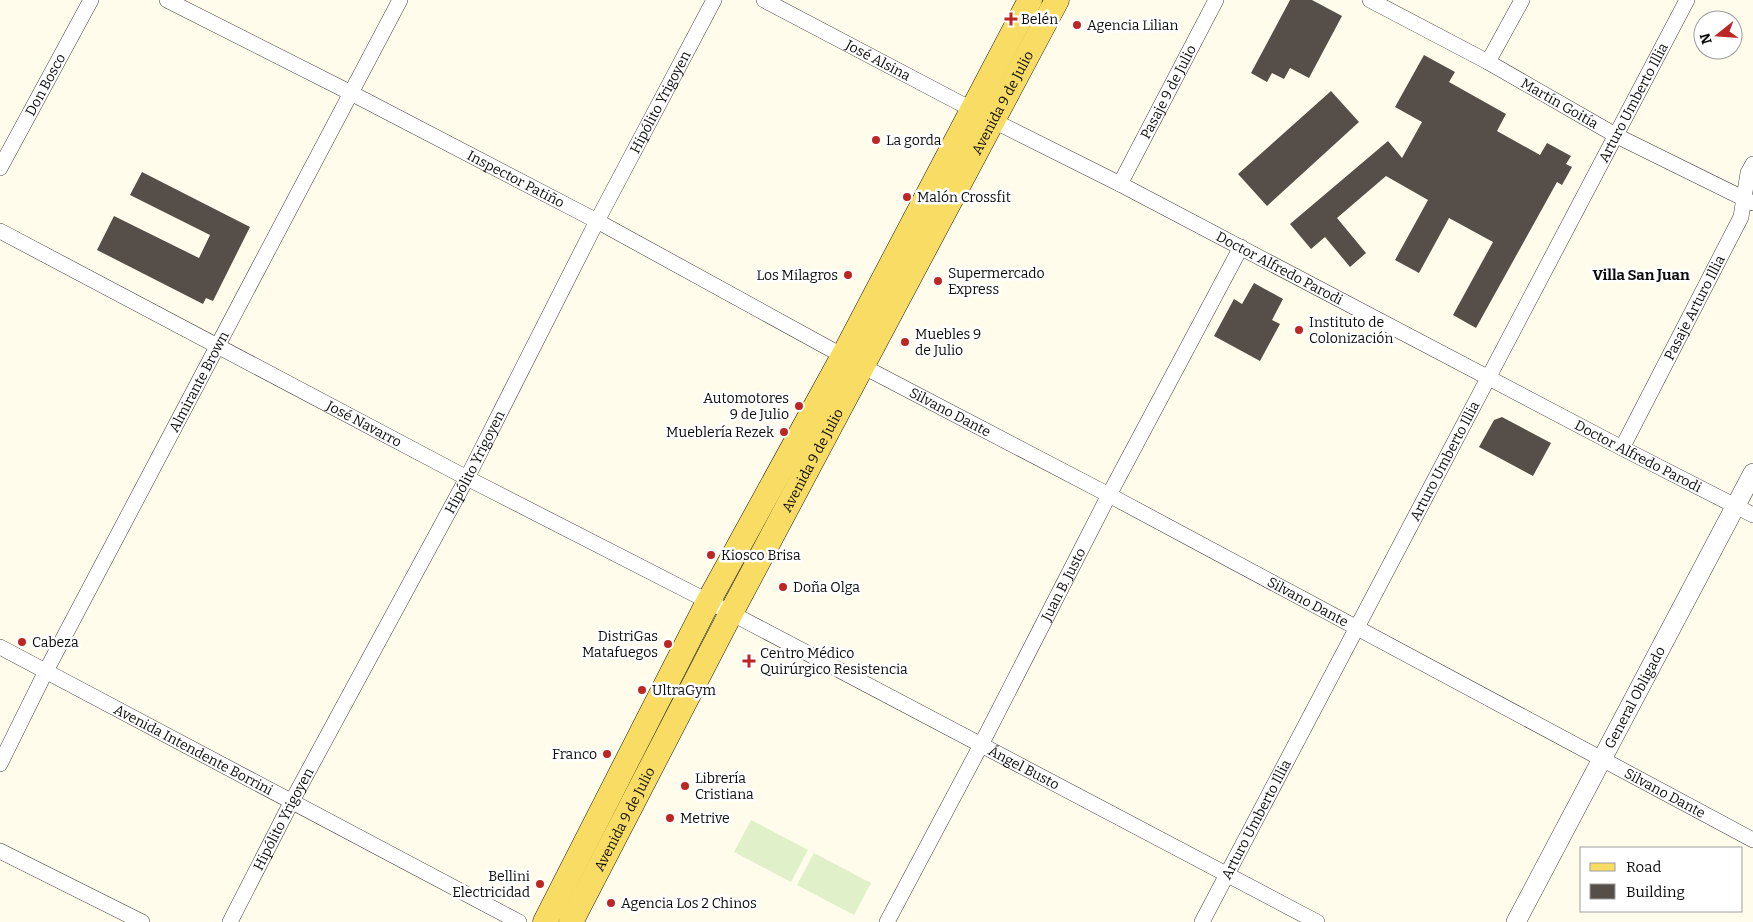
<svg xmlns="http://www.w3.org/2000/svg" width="1753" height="922" viewBox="0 0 1753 922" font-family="Bitter,serif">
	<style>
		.pitch { fill: #e0f0c8 }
		.building { fill: #554e49 }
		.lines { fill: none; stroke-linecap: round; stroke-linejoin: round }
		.minor-casing { stroke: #404040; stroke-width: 16 }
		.tertiary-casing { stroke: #404040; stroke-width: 20 }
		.primary-casing { stroke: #1e1e1e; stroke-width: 25 }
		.minor { stroke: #fff; stroke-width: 15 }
		.tertiary { stroke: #fff; stroke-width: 19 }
		.primary { stroke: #f8dc63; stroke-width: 24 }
		.poi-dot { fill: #bc2625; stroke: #fff; stroke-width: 2 }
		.labels { text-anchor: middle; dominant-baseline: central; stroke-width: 5; stroke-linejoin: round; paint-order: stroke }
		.poi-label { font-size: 14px; fill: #0d0d0d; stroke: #fff; text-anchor: start }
		.street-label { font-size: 14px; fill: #0d0d0d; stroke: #fff }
		.neighbourhood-label { font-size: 15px; font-weight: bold; fill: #0d0d0d; stroke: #fff }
	</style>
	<rect width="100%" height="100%" fill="#fffcec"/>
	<g class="pitch">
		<path d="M751,820L808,850L791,882L734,852Z"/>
		<path d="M814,853L871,883L854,915L797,885Z"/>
	</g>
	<g class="building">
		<path d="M1290,0H1312L1342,16L1309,78L1290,68L1284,79L1272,73L1267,82L1251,73Z"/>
		<path d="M1424,55L1455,72L1449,82L1506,114L1497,131L1540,155L1547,143L1571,156L1566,164L1572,167L1562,185L1557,182L1476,328L1453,315L1493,242L1449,218L1419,273L1395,260L1428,200L1386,176L1337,218L1366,253L1350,267L1325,237L1311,249L1290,224L1388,141L1402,158L1422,122L1395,107Z"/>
		<path d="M1331,91L1359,122L1267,206L1238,174Z"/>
		<path d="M142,172L250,227L213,301L206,298L203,304L97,250L114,216L199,258L210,235L130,195Z"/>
		<path d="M1254,283L1283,299L1272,320L1280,324L1260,361L1214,336L1234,299L1242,304Z"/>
		<path d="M1502,417L1551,443L1533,476L1479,447L1494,420Z"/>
	</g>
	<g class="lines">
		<g class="minor-casing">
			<g id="minor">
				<path id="s1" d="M167,0L351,93L597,221L843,356L1109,495L1753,840"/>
				<path id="s2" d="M764,0L992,120L1120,184L1622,448L1753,515"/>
				<path id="s3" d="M1370,0L1488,62L1617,136L1753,203"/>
				<path d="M1488,62L1522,0"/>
				<path id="s4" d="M0,168L91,0"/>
				<path id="s5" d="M1120,184L1216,0"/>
				<path id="s6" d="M0,231L467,478L731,613L1317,922"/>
				<path id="s7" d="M1622,448L1741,217L1748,173L1753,164"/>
				<path id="s8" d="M0,647L519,922"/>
				<path id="s9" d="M0,764L46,671L400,0"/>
				<path d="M0,851L142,922"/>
				<path id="s10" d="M230,922L292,801L467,478L597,221L714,0"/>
				<path id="s11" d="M887,922L981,745L1109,495L1241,247"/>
				<path id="s12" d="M1202,922L1687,0"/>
			</g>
		</g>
		<g class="tertiary-casing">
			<g id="tertiary">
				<path id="s13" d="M1516,922L1753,473"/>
			</g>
		</g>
		<g class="primary-casing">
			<g id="primary">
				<path d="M545,922L708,602L843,356L1030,0"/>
				<path id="s14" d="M571,922L731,613L1057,0"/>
			</g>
		</g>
		<use href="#minor" class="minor"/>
		<use href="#tertiary" class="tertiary"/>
		<use href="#primary" class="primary"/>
	</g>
	<g class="poi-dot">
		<path d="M1008.5 11.5h5v5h5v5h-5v5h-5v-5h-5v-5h5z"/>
		<circle cx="1077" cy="25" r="5"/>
		<circle cx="876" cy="140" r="5"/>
		<circle cx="907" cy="197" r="5"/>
		<circle cx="848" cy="275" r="5"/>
		<circle cx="938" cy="281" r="5"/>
		<circle cx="1299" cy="330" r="5"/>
		<circle cx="905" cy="342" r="5"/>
		<circle cx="799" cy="406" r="5"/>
		<circle cx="784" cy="432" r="5"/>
		<circle cx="711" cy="555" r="5"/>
		<circle cx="783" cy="587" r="5"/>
		<circle cx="22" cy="642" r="5"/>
		<circle cx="668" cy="644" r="5"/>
		<path d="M746.5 653.5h5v5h5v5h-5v5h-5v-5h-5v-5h5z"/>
		<circle cx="642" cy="690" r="5"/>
		<circle cx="607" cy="754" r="5"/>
		<circle cx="685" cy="786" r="5"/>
		<circle cx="670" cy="818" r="5"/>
		<circle cx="540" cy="884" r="5"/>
		<circle cx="611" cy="903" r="5"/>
	</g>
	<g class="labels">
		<g class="poi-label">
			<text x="1021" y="19">Belén</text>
			<text x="1087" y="25">Agencia Lilian</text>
			<text x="886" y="140">La gorda</text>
			<text x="917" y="197">Malón Crossfit</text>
			<text x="948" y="273">Supermercado<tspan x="948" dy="16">Express</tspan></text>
			<text x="838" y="275" text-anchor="end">Los Milagros</text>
			<text x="1309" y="322">Instituto de<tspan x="1309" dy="16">Colonización</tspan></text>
			<text x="915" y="334">Muebles 9<tspan x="915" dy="16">de Julio</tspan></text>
			<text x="789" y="398" text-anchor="end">Automotores<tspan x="789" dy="16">9 de Julio</tspan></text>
			<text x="774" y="432" text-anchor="end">Mueblería Rezek</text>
			<text x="721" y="555">Kiosco Brisa</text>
			<text x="793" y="587">Doña Olga</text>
			<text x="658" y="636" text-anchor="end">DistriGas<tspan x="658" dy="16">Matafuegos</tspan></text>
			<text x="32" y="642">Cabeza</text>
			<text x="760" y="653">Centro Médico<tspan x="760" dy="16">Quirúrgico Resistencia</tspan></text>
			<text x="652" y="690">UltraGym</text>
			<text x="597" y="754" text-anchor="end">Franco</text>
			<text x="695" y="778">Librería<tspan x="695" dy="16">Cristiana</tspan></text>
			<text x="680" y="818">Metrive</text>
			<text x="530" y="876" text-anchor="end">Bellini<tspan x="530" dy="16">Electricidad</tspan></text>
			<text x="621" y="903">Agencia Los 2 Chinos</text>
		</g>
		<g class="street-label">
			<text stroke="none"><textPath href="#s2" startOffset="129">José Alsina</textPath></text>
			<text stroke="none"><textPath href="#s4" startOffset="95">Don Bosco</textPath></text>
			<text stroke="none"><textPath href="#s5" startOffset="104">Pasaje 9 de Julio</textPath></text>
			<text stroke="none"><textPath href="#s10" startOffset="926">Hipólito Yrigoyen</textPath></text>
			<text stroke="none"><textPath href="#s14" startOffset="926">Avenida 9 de Julio</textPath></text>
			<text stroke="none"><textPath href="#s12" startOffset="926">Arturo Umberto Illia</textPath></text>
			<text stroke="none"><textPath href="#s3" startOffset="216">Martín Goitía</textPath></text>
			<text stroke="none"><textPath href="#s1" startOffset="392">Inspector Patiño</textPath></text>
			<text stroke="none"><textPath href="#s2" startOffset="581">Doctor Alfredo Parodi</textPath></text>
			<text stroke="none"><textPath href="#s7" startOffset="158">Pasaje Arturo Illia</textPath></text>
			<text stroke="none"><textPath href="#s9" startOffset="431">Almirante Brown</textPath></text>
			<text stroke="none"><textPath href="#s1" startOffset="885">Silvano Dante</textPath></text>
			<text stroke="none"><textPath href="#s6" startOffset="412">José Navarro</textPath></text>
			<text stroke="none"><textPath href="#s2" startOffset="986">Doctor Alfredo Parodi</textPath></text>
			<text stroke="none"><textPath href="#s14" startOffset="521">Avenida 9 de Julio</textPath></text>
			<text stroke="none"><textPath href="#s12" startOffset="521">Arturo Umberto Illia</textPath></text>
			<text stroke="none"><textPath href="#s10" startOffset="521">Hipólito Yrigoyen</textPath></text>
			<text stroke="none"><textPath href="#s11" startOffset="381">Juan B. Justo</textPath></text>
			<text stroke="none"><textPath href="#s1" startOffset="1290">Silvano Dante</textPath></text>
			<text stroke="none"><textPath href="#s13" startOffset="254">General Obligado</textPath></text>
			<text stroke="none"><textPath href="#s8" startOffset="219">Avenida Intendente Borrini</textPath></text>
			<text stroke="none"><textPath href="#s6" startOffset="1156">Ángel Busto</textPath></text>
			<text stroke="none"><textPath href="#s1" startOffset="1695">Silvano Dante</textPath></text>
			<text stroke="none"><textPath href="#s10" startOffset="116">Hipólito Yrigoyen</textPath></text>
			<text stroke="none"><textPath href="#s14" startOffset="116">Avenida 9 de Julio</textPath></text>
			<text stroke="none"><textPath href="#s12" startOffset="116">Arturo Umberto Illia</textPath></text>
		</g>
		<g class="neighbourhood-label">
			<text x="1641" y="275">Villa San Juan</text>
		</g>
	</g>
	<rect x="1580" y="847" width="162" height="65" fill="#ffffff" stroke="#9e9e9e"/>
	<rect x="1590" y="863" width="25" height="8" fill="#f8dc63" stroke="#9e9e9e"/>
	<text x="1626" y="872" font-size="15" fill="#0d0d0d">Road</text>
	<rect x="1590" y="884" width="25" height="15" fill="#554e49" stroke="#9e9e9e"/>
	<text x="1626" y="897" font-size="15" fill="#0d0d0d">Building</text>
	<g transform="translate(1718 35) rotate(253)"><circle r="24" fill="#ffffff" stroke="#9e9e9e"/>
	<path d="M0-4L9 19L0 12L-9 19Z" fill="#bc2625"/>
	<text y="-8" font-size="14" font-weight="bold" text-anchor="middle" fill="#0d0d0d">N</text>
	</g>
</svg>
